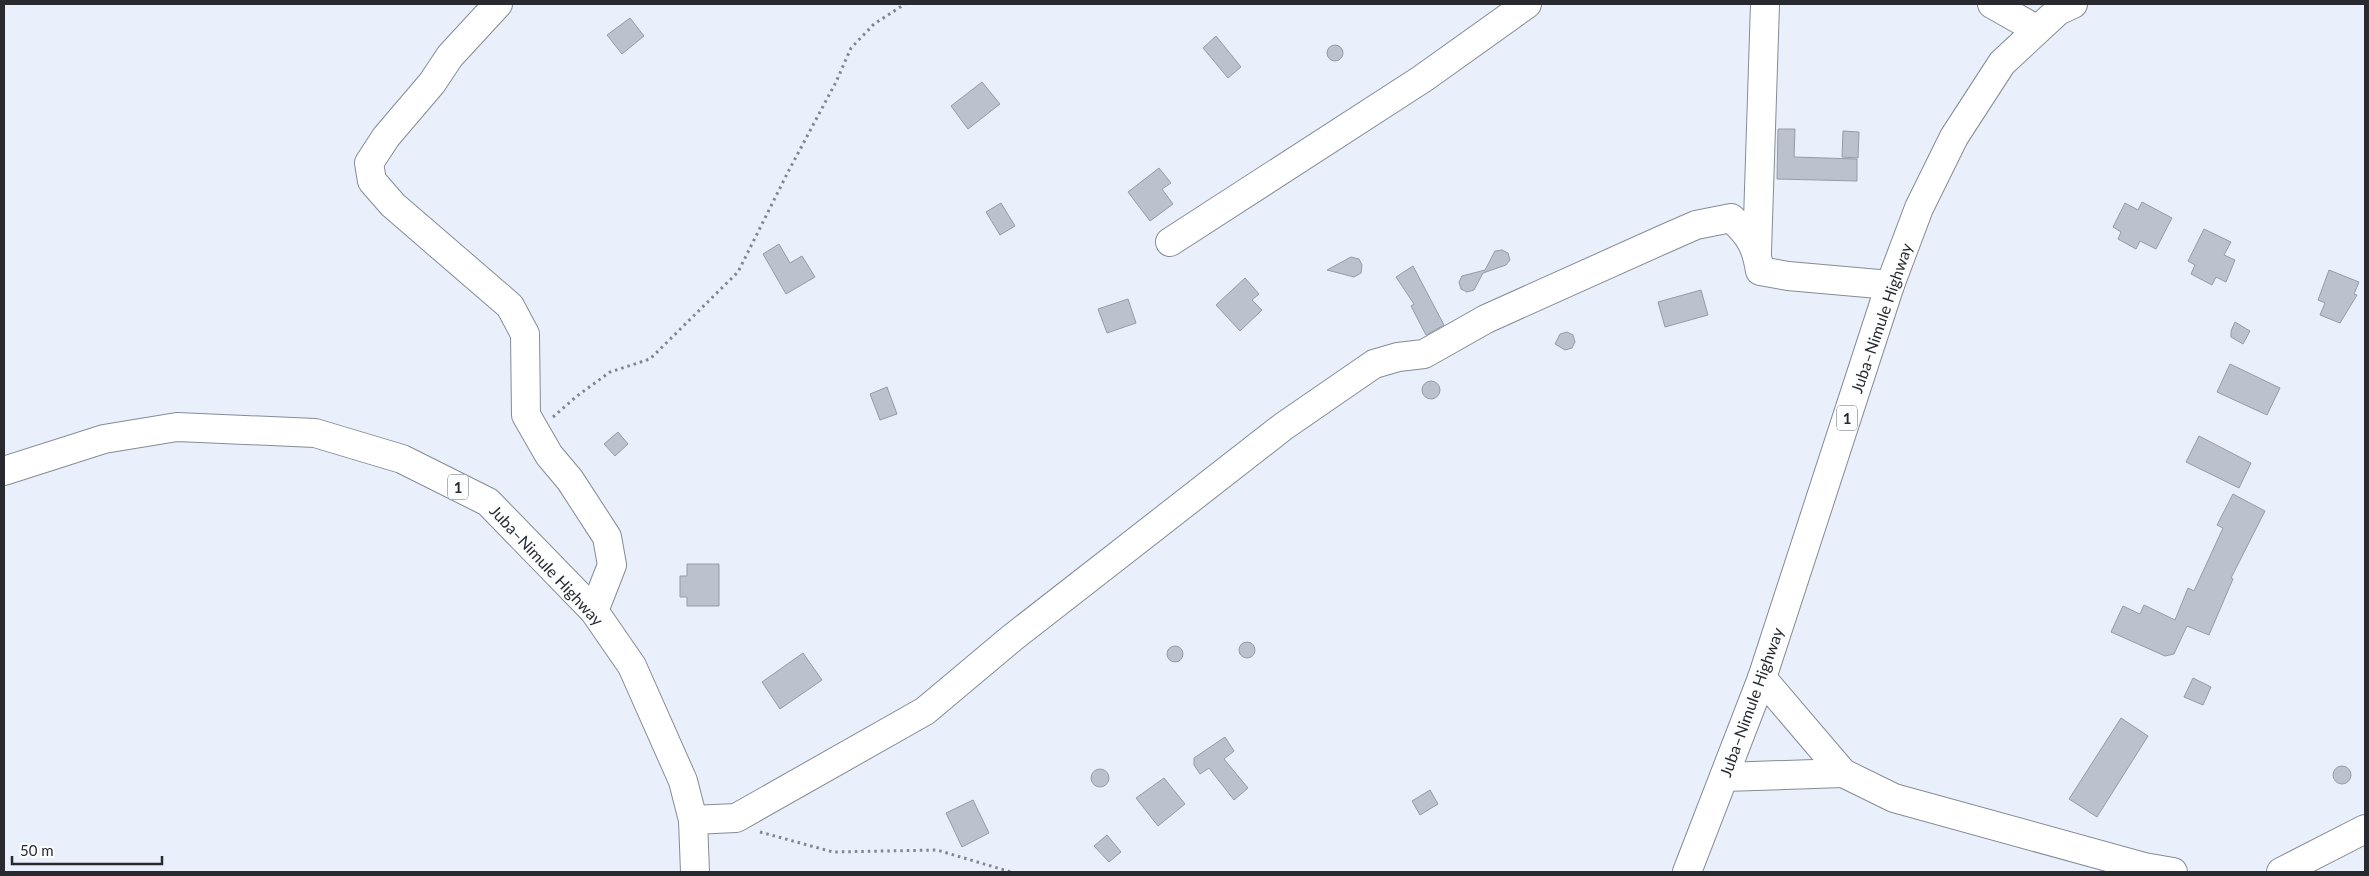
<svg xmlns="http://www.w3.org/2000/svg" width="2369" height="876" viewBox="0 0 2369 876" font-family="Lato,sans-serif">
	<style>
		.building { fill: #bbc1cd; stroke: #969ca7 }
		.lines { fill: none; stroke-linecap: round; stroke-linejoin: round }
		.minor-casing { stroke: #858b96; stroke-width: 30 }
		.major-casing { stroke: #858b96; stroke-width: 30 }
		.path { stroke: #82868e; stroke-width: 3; stroke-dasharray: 2.5 4; stroke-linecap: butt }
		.minor { stroke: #fff; stroke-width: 28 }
		.major { stroke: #fff; stroke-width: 28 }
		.labels { text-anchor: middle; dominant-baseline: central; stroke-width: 4; stroke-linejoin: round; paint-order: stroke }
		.shield { fill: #fbfdff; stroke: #67696d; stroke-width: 1 }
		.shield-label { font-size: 15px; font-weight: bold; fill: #282a2f }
		.street-label { font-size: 16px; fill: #282a2f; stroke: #fbfdff }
	</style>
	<rect width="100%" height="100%" fill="#e9f0fb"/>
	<g class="building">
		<path d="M630,18L644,36L622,54L607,35Z"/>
		<path d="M1216,36L1241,67L1228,78L1203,48Z"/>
		<circle cx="1335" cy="53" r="8"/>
		<path d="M982,82L1000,104L968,129L951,106Z"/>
		<path d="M1778,129H1795L1794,157L1857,159V181L1777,179Z"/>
		<path d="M1843,131L1859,132L1858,158L1842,157Z"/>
		<path d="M1159,168L1171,183L1162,189L1173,204L1150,221L1128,192Z"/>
		<path d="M2142,202L2172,218L2156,249L2140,241L2136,249L2118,239L2121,232L2113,227L2125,203L2138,210Z"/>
		<path d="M1001,203L1015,226L1000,235L986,212Z"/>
		<path d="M2204,229L2231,242L2224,255L2235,260L2226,282L2216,277L2212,285L2191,274L2195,265L2188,261Z"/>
		<path d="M779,244L790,263L802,256L815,277L786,294L763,254Z"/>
		<path d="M1502,250L1508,253L1510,260L1506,265L1483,273L1474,290L1467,292L1461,289L1459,282L1462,276L1485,270L1495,251Z"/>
		<path d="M1351,257L1359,259L1362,265L1361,273L1354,277L1327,270Z"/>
		<path d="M1413,266L1444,325L1426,335L1411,306L1414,304L1396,277Z"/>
		<path d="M2329,270L2359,282L2354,294L2357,295L2340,323L2320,315L2325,303L2318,300Z"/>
		<path d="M1245,278L1259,294L1252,300L1262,310L1240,331L1216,305Z"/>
		<path d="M1701,290L1708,315L1665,327L1658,302Z"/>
		<path d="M1128,299L1136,323L1107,333L1098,309Z"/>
		<path d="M2235,322L2250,331L2243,344L2231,337V331Z"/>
		<path d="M1567,332L1573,335L1575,342L1572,348L1565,350L1555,344L1560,334Z"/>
		<path d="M2230,364L2280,388L2267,415L2217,392Z"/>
		<circle cx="1431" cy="390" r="9"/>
		<path d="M887,387L897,414L880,420L870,394Z"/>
		<path d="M618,432L628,444L615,456L604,444Z"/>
		<path d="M2199,436L2251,463L2239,488L2186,462Z"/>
		<path d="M2233,494L2265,511L2231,578L2233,579L2209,635L2187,626L2174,654L2165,656L2111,632L2123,606L2140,614L2144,605L2175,620L2188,588L2194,591L2223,528L2217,525Z"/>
		<path d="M687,564H719V606H687V597H680V576H687Z"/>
		<circle cx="1247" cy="650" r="8"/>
		<circle cx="1175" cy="654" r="8"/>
		<path d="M803,653L822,680L780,709L762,682Z"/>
		<path d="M2193,678L2211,687L2203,705L2184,697Z"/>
		<path d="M2121,718L2148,736L2097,817L2069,799Z"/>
		<path d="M1225,737L1234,751L1224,759L1248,788L1234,800L1209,768L1200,774L1194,765V758Z"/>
		<circle cx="2342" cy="775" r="9"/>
		<circle cx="1100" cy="778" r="9"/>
		<path d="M1164,778L1185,804L1158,826L1136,798Z"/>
		<path d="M1430,790L1438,804L1420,815L1412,801Z"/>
		<path d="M973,800L989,833L962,847L946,813Z"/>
		<path d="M1107,835L1121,852L1109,862L1094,846Z"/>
	</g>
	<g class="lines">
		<g class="minor-casing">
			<g id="minor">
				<path d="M498,4L450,56L432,83L386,137L369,163L372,181L393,205L510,306L525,334L526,415L549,455L570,480L607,537L612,565L594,611"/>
				<path d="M1992,4L2036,29"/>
				<path d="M1170,242L1422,79L1527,4"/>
				<path d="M1757,251L1765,4"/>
				<path d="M1762,678L1843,773L1894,798L2144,867L2173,872"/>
				<path d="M1724,777L1843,773"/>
				<path d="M693,820L736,818L925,711L1012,638L1284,426L1374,364L1398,357L1424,354L1486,319L1664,239L1696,225L1731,218C1750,235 1756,246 1760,271L1788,276L1890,285"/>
				<path d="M2281,872L2365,829"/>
			</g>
		</g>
		<g class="major-casing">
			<g id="major">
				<path d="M4,471L104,439L177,427L315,433L402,459L488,502L594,611L632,666L683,781L693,820L695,872"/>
				<path d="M1687,872L1762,678L1890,285L1919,208L1954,137L2002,63L2058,11L2073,4"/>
			</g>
		</g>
		<g class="path">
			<path d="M553,417L577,396L610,372L650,359L738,272L788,172L836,82L851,48L874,24L905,4"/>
			<path d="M760,832L833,852L937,850L1011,872"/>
		</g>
		<use href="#minor" class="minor"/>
		<use href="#major" class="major"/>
	</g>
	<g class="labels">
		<g class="shield">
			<rect x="1837" y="405.5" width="20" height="25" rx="4"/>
			<rect x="448" y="474.5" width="20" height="25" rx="4"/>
		</g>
		<g class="shield-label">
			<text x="1847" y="418">1</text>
			<text x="458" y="487">1</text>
		</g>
		<g class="street-label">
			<text transform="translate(1881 318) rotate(-71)">Juba–Nimule Highway</text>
			<text transform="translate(547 565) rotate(47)">Juba–Nimule Highway</text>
			<text transform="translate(1751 702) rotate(-70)">Juba–Nimule Highway</text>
		</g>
	</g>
	<rect width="2369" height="876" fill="none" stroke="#282a2f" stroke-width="10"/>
	<path d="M12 856v8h150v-8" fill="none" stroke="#282a2f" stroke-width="2.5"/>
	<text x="20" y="856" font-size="15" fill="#282a2f" stroke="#fbfdff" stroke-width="4" paint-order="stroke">50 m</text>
</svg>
